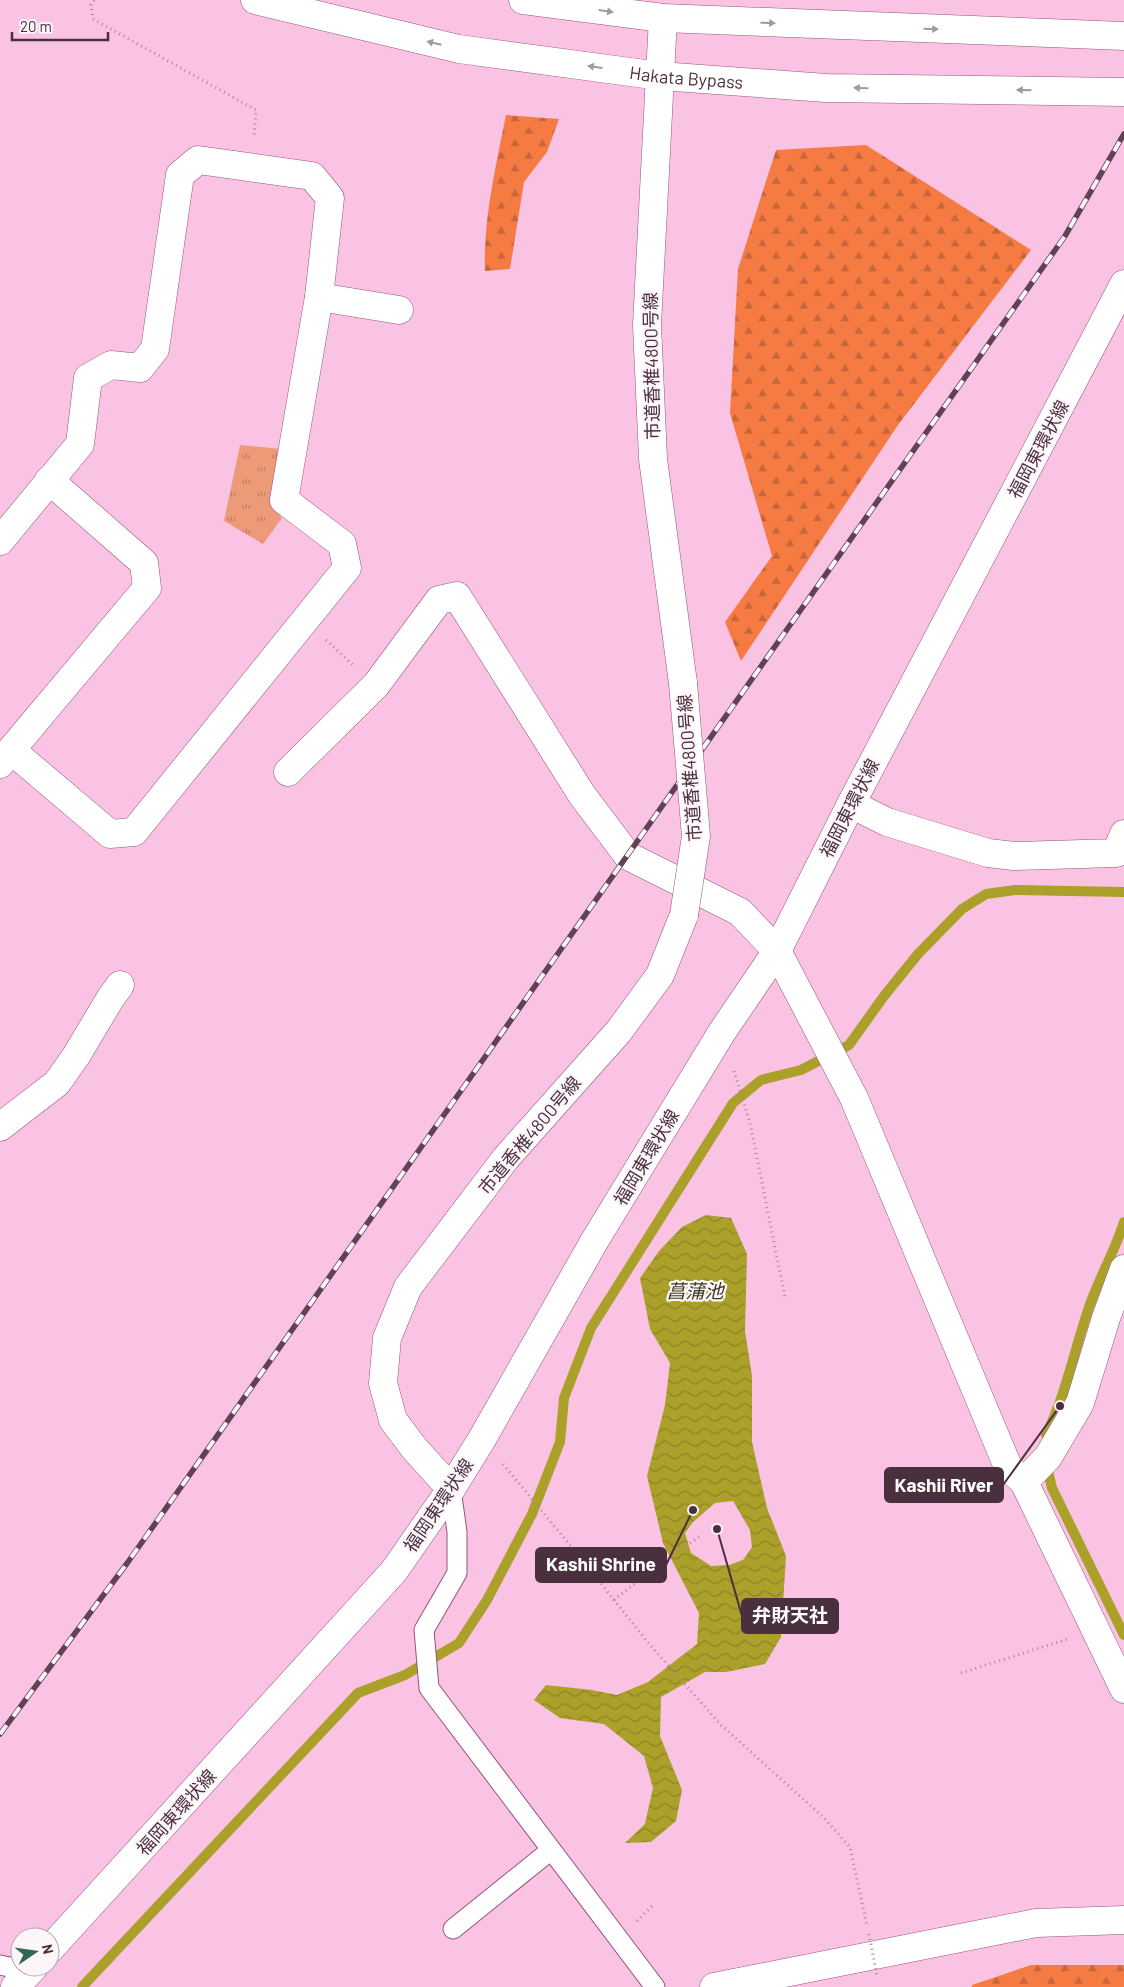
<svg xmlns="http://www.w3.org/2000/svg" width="1124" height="1987" viewBox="0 0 1124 1987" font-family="Barlow,'Noto Sans JP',sans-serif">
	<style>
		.grass { fill: url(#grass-tufts) }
		.forest { fill: url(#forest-firs) }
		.water { fill: url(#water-waves); fill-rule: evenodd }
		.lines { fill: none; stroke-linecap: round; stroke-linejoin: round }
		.stream { stroke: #aba02a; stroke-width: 10 }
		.lane-casing { stroke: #93557b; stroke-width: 21 }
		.street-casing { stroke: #93557b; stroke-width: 29 }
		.secondary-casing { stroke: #93557b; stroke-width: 29 }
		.primary-casing { stroke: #93557b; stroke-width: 29 }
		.highway-casing { stroke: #93557b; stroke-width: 29 }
		.path { stroke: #ae839c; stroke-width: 3; stroke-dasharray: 1 4; stroke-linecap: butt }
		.lane { stroke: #fff; stroke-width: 19 }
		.street { stroke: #fff; stroke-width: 28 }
		.secondary { stroke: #fff; stroke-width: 28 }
		.primary { stroke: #fff; stroke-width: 28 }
		.highway { stroke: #fff; stroke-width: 28 }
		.rail-casing { stroke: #614254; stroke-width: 5.5 }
		.rail { stroke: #fcf5f9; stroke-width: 4; stroke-dasharray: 11; stroke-linecap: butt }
		.secondary-bridge-casing { stroke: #93557b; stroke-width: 29; stroke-linecap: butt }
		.path-bridge { stroke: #ae839c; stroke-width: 3; stroke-dasharray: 1 4; stroke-linecap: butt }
		.secondary-bridge { stroke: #fff; stroke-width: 28 }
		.oneway { fill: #a4979f }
		.labels { text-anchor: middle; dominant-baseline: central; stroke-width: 4.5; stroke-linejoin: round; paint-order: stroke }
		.street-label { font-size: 18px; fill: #4a2f3f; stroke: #fcf5f9 }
		.water-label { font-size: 19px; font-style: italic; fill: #3b3921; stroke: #fcf5f9 }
		.leader { fill: none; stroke: #4a2f3f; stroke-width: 2 }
		.callout-dot { fill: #4a2f3f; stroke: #fcf5f9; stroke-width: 2 }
		.callout { fill: #4a2f3f; stroke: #4a2f3f; stroke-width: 2 }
		.callout-label { font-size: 19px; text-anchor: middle; font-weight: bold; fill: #fff }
	</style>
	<defs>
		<pattern id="grass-tufts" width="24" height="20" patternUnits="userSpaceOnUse" patternTransform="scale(1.25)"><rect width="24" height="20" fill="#ed9a78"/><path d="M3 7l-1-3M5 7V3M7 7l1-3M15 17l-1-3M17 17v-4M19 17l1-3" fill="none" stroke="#c27e64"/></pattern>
		<pattern id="forest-firs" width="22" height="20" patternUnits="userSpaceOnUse" patternTransform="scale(1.25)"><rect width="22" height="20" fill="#f57b43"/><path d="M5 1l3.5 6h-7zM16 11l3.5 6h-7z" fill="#c86539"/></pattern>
		<pattern id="water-waves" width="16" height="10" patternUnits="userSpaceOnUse" patternTransform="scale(1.25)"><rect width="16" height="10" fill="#aba02a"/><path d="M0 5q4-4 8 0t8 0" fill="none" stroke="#8d8325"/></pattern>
	</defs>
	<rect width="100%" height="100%" fill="#fbc3e3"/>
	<path class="grass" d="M240,445L281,449L273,506L282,518L263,544L224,521Z"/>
	<g class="forest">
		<path d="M506,115L559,119L547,152L524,182L510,269L485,271C483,219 496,166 506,115Z"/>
		<path d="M866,145L1031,250L898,425L741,661L725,622L772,556L730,413L738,269L776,150Z"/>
		<path d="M1031,1965H1124V1987H972V1985Z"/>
	</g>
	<path class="water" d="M706,1215L731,1218L747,1254L745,1331L752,1376V1442L767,1508L786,1556L781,1637L765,1664L726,1672H705L661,1697L660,1736L682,1790L676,1821L651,1842L625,1843L645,1824L646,1819L653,1788L644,1756L604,1724L560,1718L534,1700L546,1685L592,1690L617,1695L648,1682L697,1644L699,1613L663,1543L647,1476L665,1405L670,1363L650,1329L640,1278L659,1251L682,1227ZM733,1501L750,1530L752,1547L743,1560L729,1565L711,1566L691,1553L685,1533L693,1522L715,1503Z"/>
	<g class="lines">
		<g class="stream">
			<path d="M1046,1435C1066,1394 1074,1351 1089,1307C1099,1278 1115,1251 1124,1222"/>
			<path d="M1046,1463L1052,1488L1124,1635"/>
			<path d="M82,1987L358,1693L405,1675L459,1643L487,1600L532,1514L560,1442L564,1398L591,1328L733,1103L761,1080L801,1070L849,1045L884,996L918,954L962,909L986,894L1015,890L1124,892"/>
		</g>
		<g class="lane-casing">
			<g id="lane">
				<path d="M451,1489L457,1532V1573L424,1630L429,1688L655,1987"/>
				<path d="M453,1929L551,1850"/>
				<path d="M0,1965L30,1971"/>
			</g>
		</g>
		<g class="street-casing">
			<g id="street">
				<path d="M319,297L399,310"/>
				<path d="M0,541L80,444L88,378L111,365L140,368L155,349L180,175L198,160L312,176L330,198L319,297L284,500L342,544L347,568L134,832L110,834L11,750L0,764"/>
				<path d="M11,750L147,588L144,563L49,480"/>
				<path d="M288,772L376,685L439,600L457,596L582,795L628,856L740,912L777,951L854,1098L1008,1467L1024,1482L1124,1689"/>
				<path d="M851,804L887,822L988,853L1014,856L1116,853L1124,834"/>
				<path d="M0,1127L57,1083L76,1056L110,999L120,985"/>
				<path d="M1024,1482L1048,1457L1080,1403L1106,1318L1124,1269"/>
				<path d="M714,1987L1036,1923L1124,1920"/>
			</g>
		</g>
		<g class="secondary-casing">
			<g id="secondary">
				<path d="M663,18L647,325L653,459L683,683"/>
				<path d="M451,1489L414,1448L393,1420L383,1383L387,1338L408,1287L506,1158L619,1031L660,975L684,915"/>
			</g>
		</g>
		<g class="primary-casing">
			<g id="primary">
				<path d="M50,1949L394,1571L451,1489L482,1439L595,1240L722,1032L777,951L851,804L1124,284"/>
				<path d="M15,1987L34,1967"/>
			</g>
		</g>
		<g class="highway-casing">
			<g id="highway">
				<path id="s1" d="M255,0L459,49L660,76L826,88L1124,92"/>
				<path d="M523,0L663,18L1124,36"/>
			</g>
		</g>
		<g class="path">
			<path d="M94,0L91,5L93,19L256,110L254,137"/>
			<path d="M326,640L353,665"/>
			<path d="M734,1071L750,1123L785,1297"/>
			<path d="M503,1464L584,1562L645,1639L720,1724L823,1817L850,1847L867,1926"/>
			<path d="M614,1600L660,1564L700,1536"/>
			<path d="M961,1673L1068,1639"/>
			<path d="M637,1921L652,1906"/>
		</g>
		<use href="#lane" class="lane"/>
		<use href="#street" class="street"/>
		<use href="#secondary" class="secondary"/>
		<use href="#primary" class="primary"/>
		<use href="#highway" class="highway"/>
		<g class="rail-casing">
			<path id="rail" d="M0,1734L128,1562L1065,236L1124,134"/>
		</g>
		<use href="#rail" class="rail"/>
		<g class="secondary-bridge-casing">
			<path id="secondary-bridge" d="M683,683L696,836L684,915"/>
		</g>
		<path class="path-bridge" d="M869,1934L877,1976"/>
		<use href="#secondary-bridge" class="secondary-bridge"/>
	</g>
	<defs><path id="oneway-solid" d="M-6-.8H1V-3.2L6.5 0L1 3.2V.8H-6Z" transform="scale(1.25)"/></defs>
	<g class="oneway">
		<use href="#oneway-solid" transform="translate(606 11) rotate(8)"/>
		<use href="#oneway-solid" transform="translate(768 23) rotate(2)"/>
		<use href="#oneway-solid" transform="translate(931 29) rotate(2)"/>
		<use href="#oneway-solid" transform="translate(434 43) rotate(-167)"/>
		<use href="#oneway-solid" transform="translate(595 67) rotate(-172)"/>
		<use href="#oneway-solid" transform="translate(861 88) rotate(-179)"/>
		<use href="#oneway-solid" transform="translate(1024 90) rotate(-179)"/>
	</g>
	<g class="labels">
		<g class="street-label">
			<text stroke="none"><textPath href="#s1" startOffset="439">Hakata Bypass</textPath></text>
			<text transform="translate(651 366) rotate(-91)">市道香椎4800号線</text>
			<text transform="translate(1038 449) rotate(-62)">福岡東環状線</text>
			<text transform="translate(689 768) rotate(-94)">市道香椎4800号線</text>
			<text transform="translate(849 808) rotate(-63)">福岡東環状線</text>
			<text transform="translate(529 1135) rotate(-50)">市道香椎4800号線</text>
			<text transform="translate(646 1157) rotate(-59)">福岡東環状線</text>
			<text transform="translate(438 1505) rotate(-56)">福岡東環状線</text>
			<text transform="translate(176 1812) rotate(-48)">福岡東環状線</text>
		</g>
		<g class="water-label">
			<text x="695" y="1290">菖蒲池</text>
		</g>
	</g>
	<path class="leader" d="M1060 1406L1003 1485M693 1510L666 1565M717 1529L742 1616"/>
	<g class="callout-dot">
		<circle cx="1060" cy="1406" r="5"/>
		<circle cx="693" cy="1510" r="5"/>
		<circle cx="717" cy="1529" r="5"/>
	</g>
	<g class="callout">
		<rect x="885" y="1468" width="118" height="34" rx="5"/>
		<rect x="536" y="1548" width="130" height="34" rx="5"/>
		<rect x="742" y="1599" width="96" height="34" rx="5"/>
	</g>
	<g class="callout-label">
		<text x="944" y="1492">Kashii River</text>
		<text x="601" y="1571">Kashii Shrine</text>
		<text x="790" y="1622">弁財天社</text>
	</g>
	<g transform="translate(35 1952) rotate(77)"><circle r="24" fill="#fcf5f9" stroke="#b5a6af"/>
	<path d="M0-4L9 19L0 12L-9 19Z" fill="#2e674f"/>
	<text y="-8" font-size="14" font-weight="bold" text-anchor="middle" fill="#4a2f3f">N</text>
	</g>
	<path d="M12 32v8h96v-8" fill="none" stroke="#4a2f3f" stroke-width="2.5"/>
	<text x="20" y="32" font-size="15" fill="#4a2f3f" stroke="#fcf5f9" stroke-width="4" paint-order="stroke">20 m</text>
</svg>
